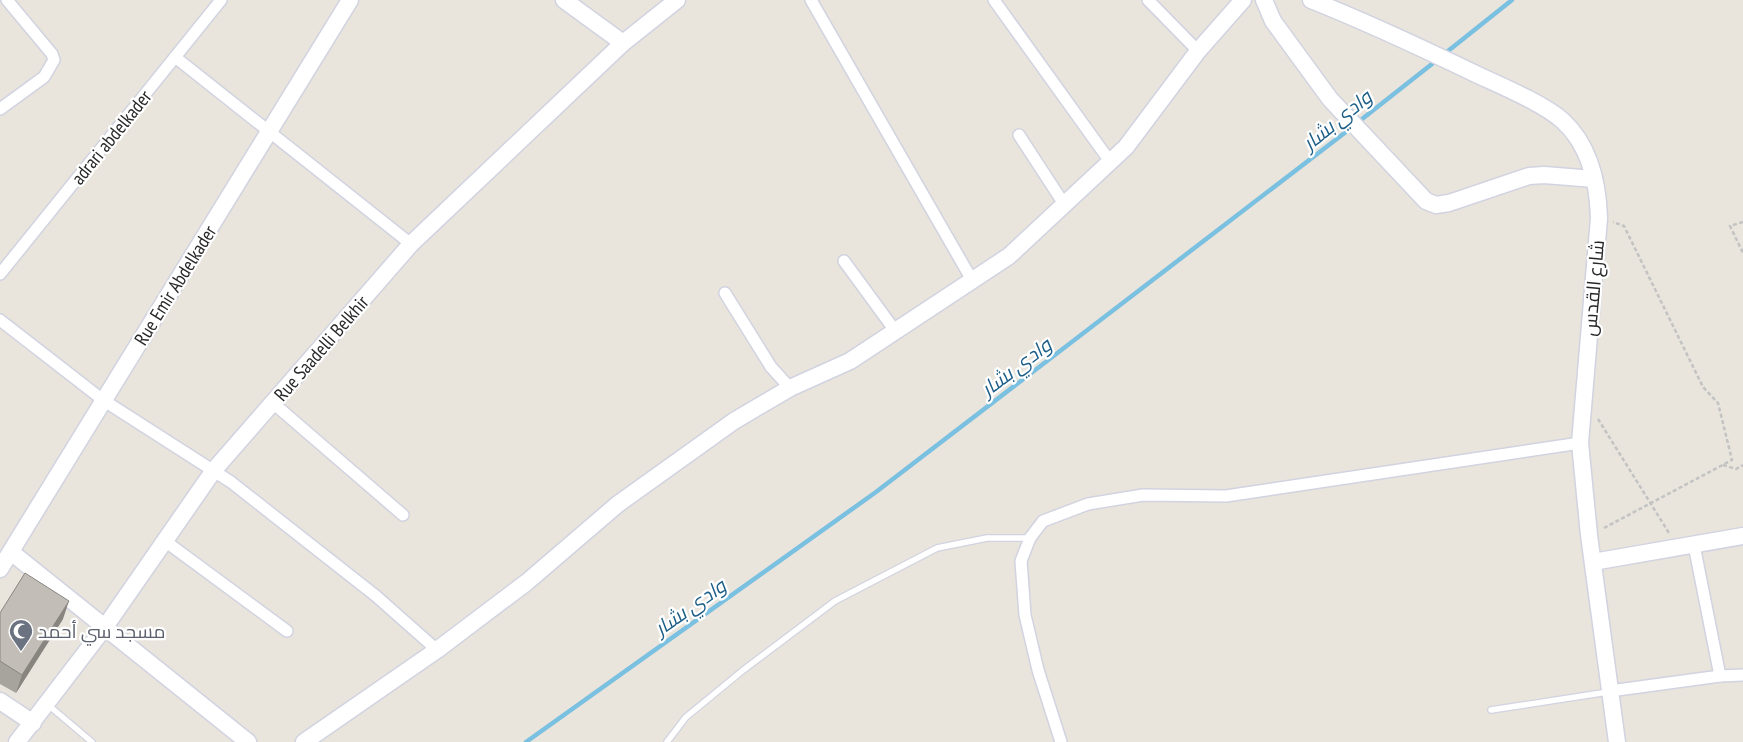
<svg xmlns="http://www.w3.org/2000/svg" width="1743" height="742" viewBox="0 0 1743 742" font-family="'PT Sans Narrow',Cairo,sans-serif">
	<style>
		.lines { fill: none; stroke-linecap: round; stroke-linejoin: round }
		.stream { stroke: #7ac0e0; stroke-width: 4.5 }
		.lane-casing { stroke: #d1d3e0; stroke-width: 8 }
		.street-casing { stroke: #d1d3e0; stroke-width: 14 }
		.secondary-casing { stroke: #d1d3e0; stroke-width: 19 }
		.path { stroke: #c3c3c3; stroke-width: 2.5; stroke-dasharray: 4 2.5; stroke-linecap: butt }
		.lane { stroke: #fff; stroke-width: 5.5 }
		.street { stroke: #fff; stroke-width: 11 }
		.secondary { stroke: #fff; stroke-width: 16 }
		.wall { fill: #a7a39d }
		.shaded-wall { fill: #888580 }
		.building { fill: #c2beb7; stroke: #888580 }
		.labels { text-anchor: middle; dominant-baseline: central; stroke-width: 4.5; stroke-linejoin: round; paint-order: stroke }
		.street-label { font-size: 19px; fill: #282828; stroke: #fff }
		.worship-label { font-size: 19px; fill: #5b616d; stroke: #fff; text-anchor: start }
		.water-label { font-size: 20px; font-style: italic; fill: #1c5e88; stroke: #fff }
	</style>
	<rect width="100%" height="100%" fill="#e9e4dc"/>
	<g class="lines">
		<g class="stream">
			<path d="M1443,55L1512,0"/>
			<path d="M1357,123L1437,60"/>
			<path d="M526,742L876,492L1351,128"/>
		</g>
		<g class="lane-casing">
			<g id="lane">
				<path d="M47,704L92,742"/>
				<path d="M1491,710L1608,692"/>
				<path d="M667,742L686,717L742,671L835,601L937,548L987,538H1030"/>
			</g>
		</g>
		<g class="street-casing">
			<g id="street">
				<path d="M811,0L972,280"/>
				<path d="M994,0L1109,160"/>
				<path d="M1148,0L1198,51"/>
				<path d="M175,57L411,244"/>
				<path d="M0,109L44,77L54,60L52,54L7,0"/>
				<path d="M1019,135L1064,204"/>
				<path d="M844,261L896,332"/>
				<path d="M0,274L221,0"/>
				<path d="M725,293L771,367L790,388"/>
				<path d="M0,320L103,400L231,482L376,596L437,650"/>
				<path d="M273,403L403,515"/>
				<path d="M165,541L287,631"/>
				<path d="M1720,676L1743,675"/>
				<path d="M1610,691L1720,676L1694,545"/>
				<path d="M1061,742L1038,670L1025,615L1021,561L1030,538L1043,521L1088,504L1143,495L1226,496L1580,443"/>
			</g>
		</g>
		<g class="secondary-casing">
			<g id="secondary">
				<path d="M564,0L623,43"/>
				<path d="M1264,0L1273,21L1330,99L1426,201L1436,205L1449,203L1529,176L1544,175L1594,179"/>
				<path d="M1311,0C1369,23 1424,49 1480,76C1504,87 1544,104 1563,121C1590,146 1598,184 1599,218L1580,443L1589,535L1617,742"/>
				<path d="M11,552L248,742"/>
				<path d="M1593,562L1743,536"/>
				<path d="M0,569L350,0"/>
				<path d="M0,701L33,723"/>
				<path d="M17,742L105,627L214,470L411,244L623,43L677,0"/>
				<path d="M304,742L437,650L527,582L618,504L734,421L790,388L850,361L1009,256L1126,147L1198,51L1243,0"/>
			</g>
		</g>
		<g class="path">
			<path d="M1743,222L1730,226L1743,253"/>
			<path d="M1598,419L1669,533"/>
			<path d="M1723,465L1736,469L1743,465"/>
			<path d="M1604,528L1732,460L1718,403L1703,387L1624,226L1613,222"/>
		</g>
		<use href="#lane" class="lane"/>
		<use href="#street" class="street"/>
		<use href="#secondary" class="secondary"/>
	</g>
	<path class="wall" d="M0,613L63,619L16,693L0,684Z"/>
	<path class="shaded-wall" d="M69,601L63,619L16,693L22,675Z"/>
	<path class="building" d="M25,573L69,601L22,675L0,661V613Z"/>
	<defs>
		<g id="mosque-pin" transform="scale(1.25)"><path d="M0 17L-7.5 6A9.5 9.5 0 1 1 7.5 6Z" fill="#6b7280" stroke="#fff"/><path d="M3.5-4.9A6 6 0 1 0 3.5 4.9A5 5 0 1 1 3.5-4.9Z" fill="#fff"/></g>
	</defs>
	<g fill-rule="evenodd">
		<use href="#mosque-pin" x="21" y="631"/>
	</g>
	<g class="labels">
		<g class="street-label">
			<text transform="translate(111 137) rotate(-51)">adrari abdelkader</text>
			<text transform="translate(175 285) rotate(-58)">Rue Emir Abdelkader</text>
			<text transform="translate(1593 288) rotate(-85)">شارع القدس</text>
			<text transform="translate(321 348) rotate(-49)">Rue Saadelli Belkhir</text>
		</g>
		<g class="worship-label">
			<text x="38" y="631">مسجد سي أحمد</text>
		</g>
		<g class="water-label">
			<text transform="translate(1337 120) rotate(-39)">وادي بشار</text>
			<text transform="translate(1016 367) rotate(-37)">وادي بشار</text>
			<text transform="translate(690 607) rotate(-35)">وادي بشار</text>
		</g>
	</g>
</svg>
